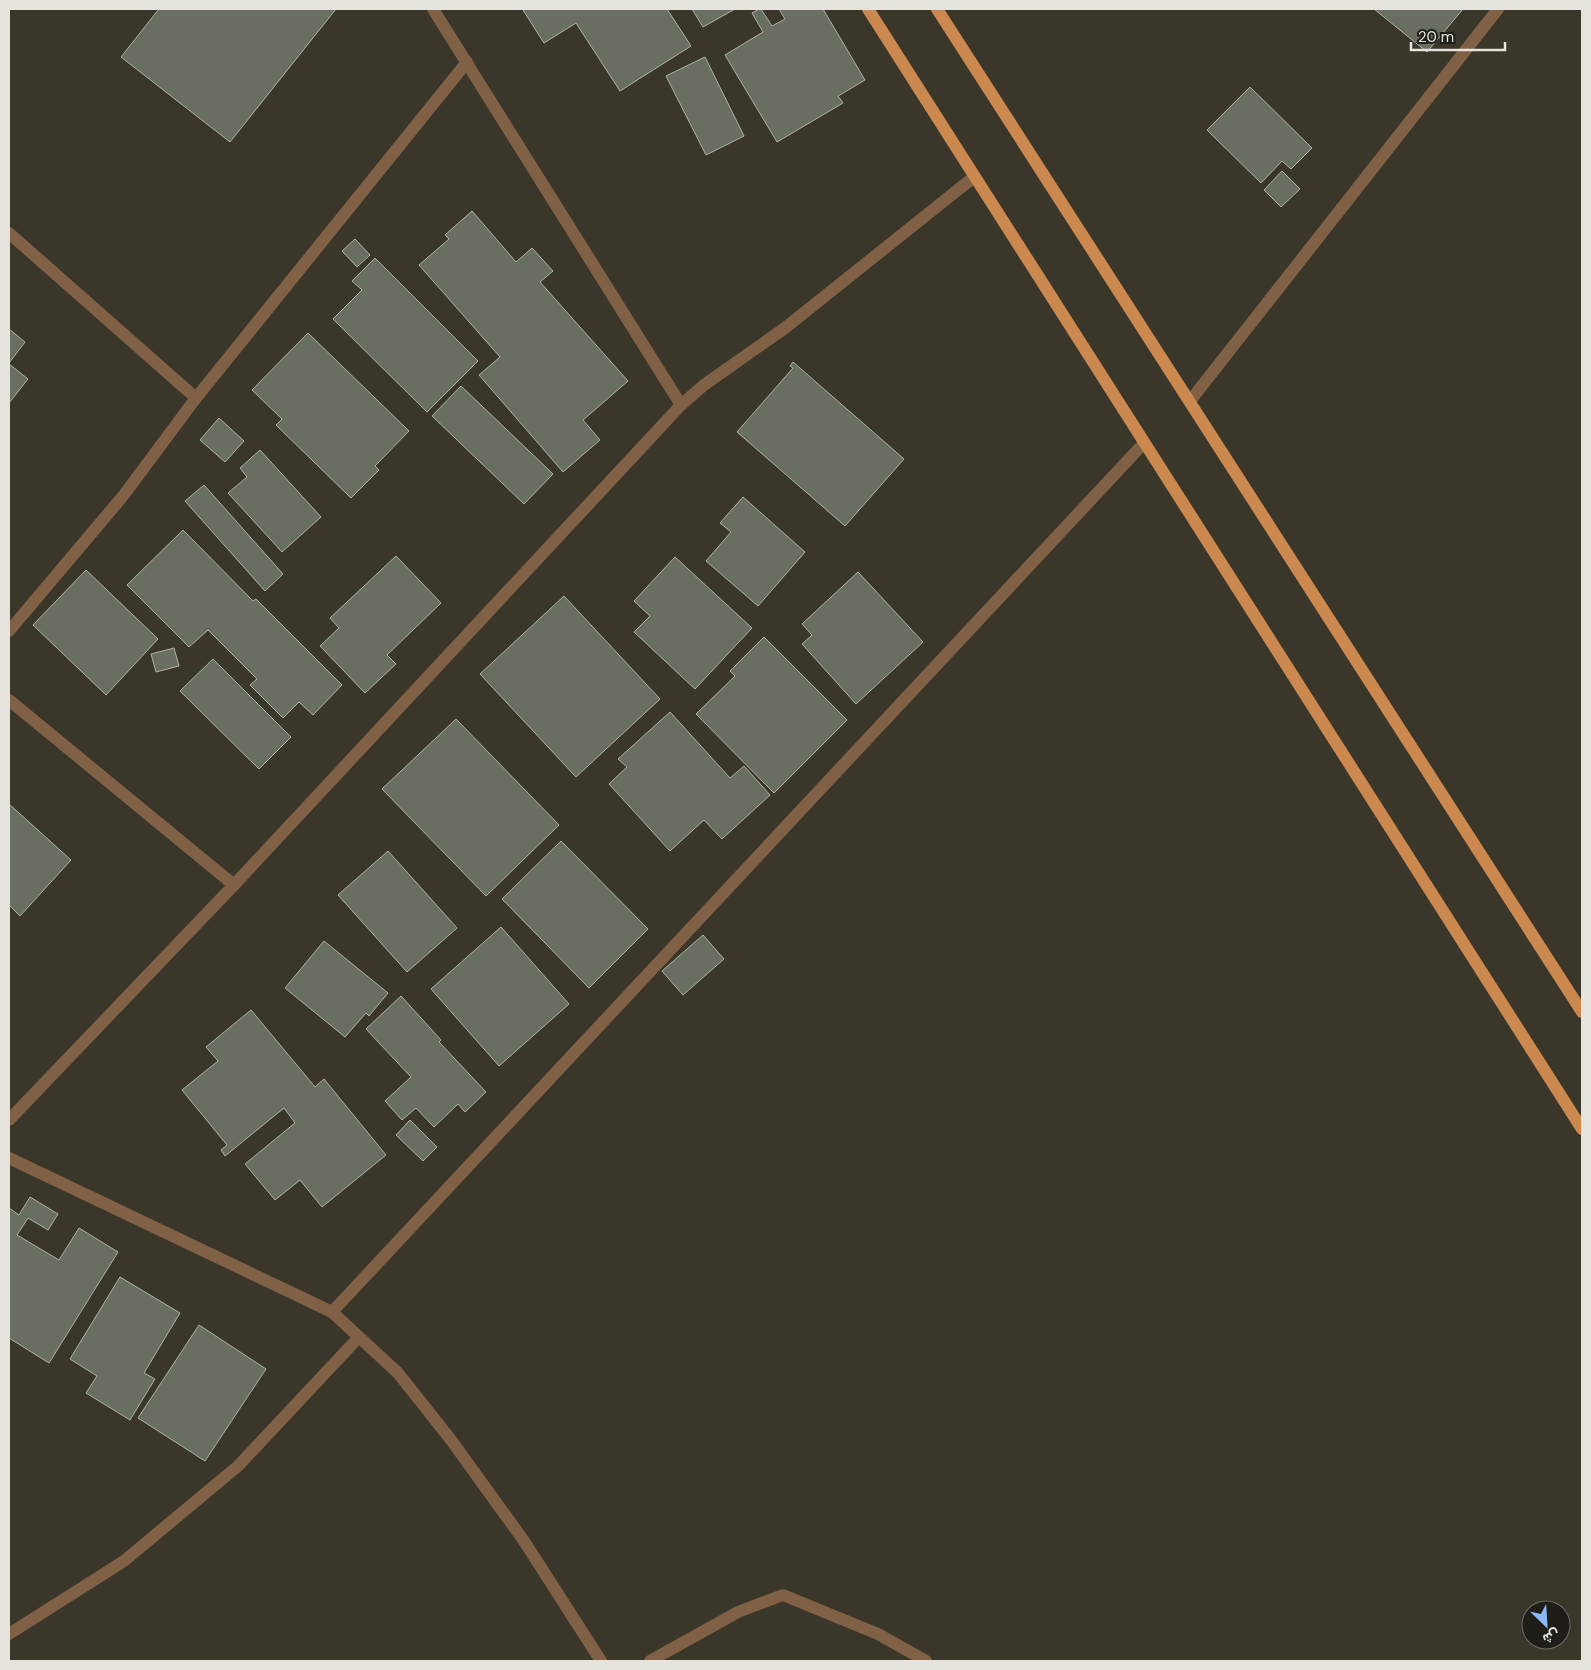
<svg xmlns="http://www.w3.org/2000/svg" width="1591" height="1670" viewBox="0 0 1591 1670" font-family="'DM Sans',Vazirmatn,sans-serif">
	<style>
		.building { fill: #686e60; stroke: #aeb5a5 }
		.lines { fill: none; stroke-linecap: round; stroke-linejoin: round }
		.street { stroke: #816146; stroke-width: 12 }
		.primary { stroke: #cb8950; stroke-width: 12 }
	</style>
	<rect width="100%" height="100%" fill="#3a3629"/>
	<g class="building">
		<path d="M159,9H336L230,142L121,57Z"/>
		<path d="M525,9H667L691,46L620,91L576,23L544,43L523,10Z"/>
		<path d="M692,9H735L703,27Z"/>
		<path d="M759,9H761L772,26L785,19L779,9H823L865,80L838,96L843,103L777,142L725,55L763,32L752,13Z"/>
		<path d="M1374,9H1463L1427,52Z"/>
		<path d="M705,57L744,136L706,155L666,76Z"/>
		<path d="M1250,87L1312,148L1291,169L1282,161L1261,183L1207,130Z"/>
		<path d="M1282,171L1300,189L1281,207L1264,190Z"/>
		<path d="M472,211L516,262L532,248L553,271L540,282L628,381L583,420L600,440L563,472L479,375L500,357L419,265L449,239L445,235Z"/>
		<path d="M355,239L370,255L357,267L342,251Z"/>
		<path d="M375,258L478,361L427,412L333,319L362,290L352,281Z"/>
		<path d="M9,329L25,342L9,363Z"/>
		<path d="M308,333L409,431L375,466L379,470L351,498L276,425L282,419L252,390Z"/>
		<path d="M793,362L904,459L845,526L737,432L793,368L790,366Z"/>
		<path d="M9,364L28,379L9,403Z"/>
		<path d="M461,386L553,474L524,504L432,416Z"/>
		<path d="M219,418L244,441L225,462L200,440Z"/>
		<path d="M260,450L321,517L282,552L228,493L247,477L240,468Z"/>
		<path d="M204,485L283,574L265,591L185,501Z"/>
		<path d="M743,497L805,552L758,606L706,561L731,532L720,523Z"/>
		<path d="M183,530L253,601L256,599L342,685L313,715L299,702L283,718L250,685L257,679L208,630L189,647L127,585Z"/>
		<path d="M396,556L441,603L387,655L396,664L365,693L320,646L339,628L330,618Z"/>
		<path d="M675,557L752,628L695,689L634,632L650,616L634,601Z"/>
		<path d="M86,570L158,639L106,695L33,625Z"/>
		<path d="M858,572L923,642L856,704L802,644L812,635L802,624Z"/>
		<path d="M564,596L660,699L576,777L480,674Z"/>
		<path d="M764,637L847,720L774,793L696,714L735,676L730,671Z"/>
		<path d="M174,648L179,666L156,672L151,654Z"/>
		<path d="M213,659L291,737L259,769L180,691Z"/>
		<path d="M670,712L730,778L744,766L770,795L722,839L704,820L670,851L609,784L627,767L618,759Z"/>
		<path d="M456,719L559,825L486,896L382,789Z"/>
		<path d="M9,804L71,860L20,916L9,905Z"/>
		<path d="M561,841L648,929L589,988L502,899Z"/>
		<path d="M388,851L457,928L407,972L338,895Z"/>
		<path d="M501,927L569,1004L499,1066L431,989Z"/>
		<path d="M703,935L724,959L683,995L662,971Z"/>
		<path d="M324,941L388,993L369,1016L366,1013L345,1037L285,988Z"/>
		<path d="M401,996L441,1040L439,1042L486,1092L465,1112L458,1104L434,1127L416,1108L402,1120L385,1101L411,1077L366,1029Z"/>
		<path d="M251,1010L315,1087L324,1079L386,1155L322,1207L300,1180L275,1200L245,1164L295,1123L284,1108L225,1156L221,1150L227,1145L182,1090L218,1061L206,1047Z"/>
		<path d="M410,1120L437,1147L423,1161L396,1135Z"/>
		<path d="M30,1197L58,1214L48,1230L28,1218L17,1235L59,1260L79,1228L118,1252L49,1363L9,1338V1208L19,1215Z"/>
		<path d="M120,1277L180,1313L144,1373L155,1379L130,1420L86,1393L97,1376L70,1359Z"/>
		<path d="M199,1325L266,1369L205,1461L138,1418Z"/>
	</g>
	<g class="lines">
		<g class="street">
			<path d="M9,233L196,398L467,62"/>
			<path d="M1190,401L1498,9"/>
			<path d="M681,405L704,385L785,328L974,177"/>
			<path d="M9,631L123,496L196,398"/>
			<path d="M9,700L234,885"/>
			<path d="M9,1120L234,885L681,405L433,9"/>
			<path d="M9,1158L332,1312L398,1373L451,1440L524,1541L601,1661"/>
			<path d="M332,1312L1144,443"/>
			<path d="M9,1634L124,1561L238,1466L359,1337"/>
			<path d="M650,1661L738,1612L783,1595L878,1634L926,1661"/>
		</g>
		<g class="primary">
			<path d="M868,9L1582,1129"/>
			<path d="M937,9L1582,1012"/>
		</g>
	</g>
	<rect width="1591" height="1670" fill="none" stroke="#e5e3db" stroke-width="20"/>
	<g transform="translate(1546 1625) rotate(155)"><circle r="24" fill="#1f1d17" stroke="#6e6c65"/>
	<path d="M0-4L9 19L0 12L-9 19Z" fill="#8bb9fc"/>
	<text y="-8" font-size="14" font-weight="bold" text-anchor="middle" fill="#e5e3db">ش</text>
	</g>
	<path d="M1411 42v8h94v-8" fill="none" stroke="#e5e3db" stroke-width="2.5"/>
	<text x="1418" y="42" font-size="15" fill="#e5e3db" stroke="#1f1d17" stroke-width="4" paint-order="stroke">20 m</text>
</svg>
